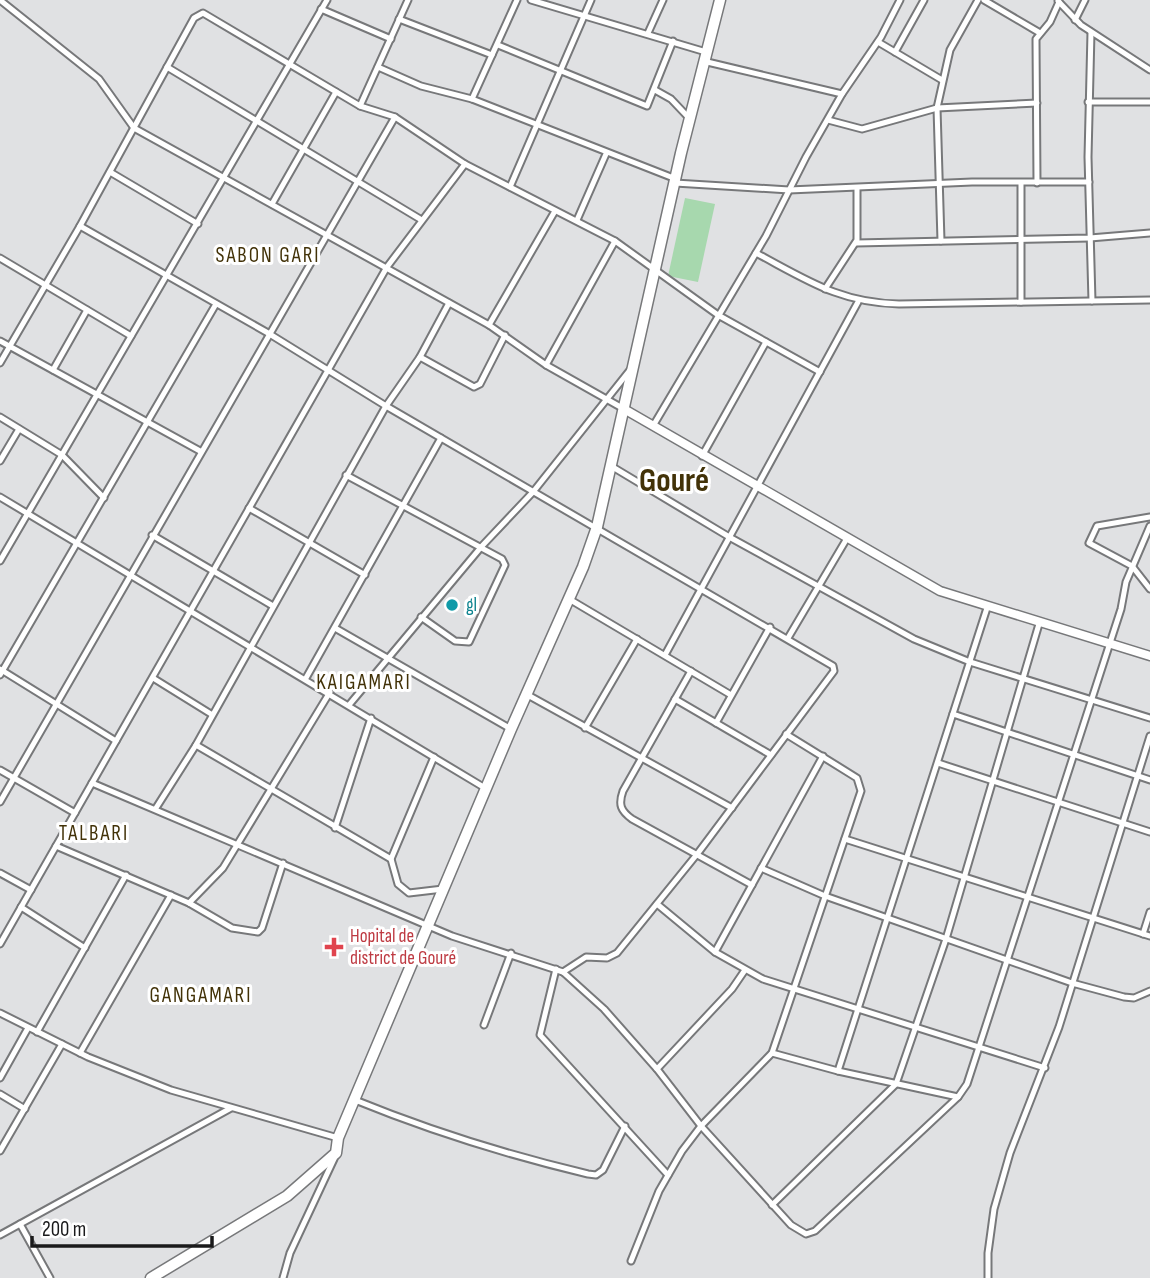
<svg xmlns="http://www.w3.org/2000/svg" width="1150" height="1278" viewBox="0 0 1150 1278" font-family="'Sofia Sans Condensed',sans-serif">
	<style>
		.green { fill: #a7d8ae }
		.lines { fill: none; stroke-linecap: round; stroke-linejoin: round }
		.street-casing { stroke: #77787a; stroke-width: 9 }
		.secondary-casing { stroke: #77787a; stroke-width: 11 }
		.highway-casing { stroke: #77787a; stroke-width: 13 }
		.street { stroke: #fff; stroke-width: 5 }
		.secondary { stroke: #fff; stroke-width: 8 }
		.highway { stroke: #fff; stroke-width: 10 }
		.culture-dot { fill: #0f9aa8; stroke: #fff; stroke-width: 2.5 }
		.health-dot { fill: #e0444e; stroke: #fff; stroke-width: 2.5 }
		.labels { text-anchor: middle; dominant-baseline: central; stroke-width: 6; stroke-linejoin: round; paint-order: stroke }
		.culture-label { font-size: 19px; fill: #0d838f; stroke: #fff; text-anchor: start }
		.health-label { font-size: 19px; fill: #be3a42; stroke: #fff; text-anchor: start }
		.neighbourhood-label { font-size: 21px; letter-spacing: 2px; fill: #423208; stroke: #fff }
		.town-label { font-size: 33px; font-weight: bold; fill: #423208; stroke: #fff }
	</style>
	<rect width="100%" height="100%" fill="#e0e1e3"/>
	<path class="green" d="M685,198L715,204L698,282L668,276Z"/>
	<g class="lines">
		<g class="street-casing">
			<g id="street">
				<path d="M0,0L99,79L134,128L489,325L546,365L624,409"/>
				<path d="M531,0L706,52"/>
				<path d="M984,0L1040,33"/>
				<path d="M1058,1L1081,25L1150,70"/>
				<path d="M321,9L391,39"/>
				<path d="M399,19L492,55"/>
				<path d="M1075,20L1085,0"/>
				<path d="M1091,32L1088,157L1092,301"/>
				<path d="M648,33L663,0"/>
				<path d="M878,42L942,80"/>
				<path d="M498,45L647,106L673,41"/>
				<path d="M895,52L924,0"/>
				<path d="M703,61L842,94"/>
				<path d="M167,67L420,219"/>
				<path d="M378,67L421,86L472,99L676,179"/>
				<path d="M655,90L671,99L690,119"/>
				<path d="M472,99L517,0"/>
				<path d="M1088,102H1150"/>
				<path d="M360,106L408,0"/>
				<path d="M828,120L862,129L937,108L1037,103"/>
				<path d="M110,172L198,224"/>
				<path d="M675,183L789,190L972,182H1089"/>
				<path d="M1021,183V302"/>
				<path d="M1037,183L1036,39L1050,22L1059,2"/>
				<path d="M510,187L591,0"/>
				<path d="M272,204L336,92"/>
				<path d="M577,220L606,154"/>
				<path d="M80,226L268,333L386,406L833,666L834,671L698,853L617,953L607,958L586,957L563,972"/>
				<path d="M941,241L937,108L950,50L978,0"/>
				<path d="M856,243L1090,238L1150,233"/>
				<path d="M756,253C807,280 840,303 899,304L1150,300"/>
				<path d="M0,258L131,336"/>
				<path d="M825,289L857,240V188"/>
				<path d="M489,325L555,211"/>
				<path d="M0,341L200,451"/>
				<path d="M420,357L474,387L480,384L505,335"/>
				<path d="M0,363L80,226L194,18L203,13L360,106L395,117L465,164L615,241L718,315L820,372"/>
				<path d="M546,365L615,241"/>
				<path d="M53,370L87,310"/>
				<path d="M0,417L62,455L104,498"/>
				<path d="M653,426L766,236L806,157L842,94L881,37L900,0"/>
				<path d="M702,456L766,342"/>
				<path d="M0,461L19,429"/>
				<path d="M611,466L731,538L914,639L970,662L1150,718"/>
				<path d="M346,475L502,559L505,565L469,642L455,641L421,617"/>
				<path d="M0,497L485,788"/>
				<path d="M249,508L365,575"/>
				<path d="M1150,517L1097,526L1089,543L1132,566L1150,589"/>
				<path d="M152,535L273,606"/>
				<path d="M0,561L327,0"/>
				<path d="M569,599L731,695"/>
				<path d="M335,628L511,729"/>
				<path d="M788,638L846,540"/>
				<path d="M665,655L858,302"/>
				<path d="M0,669L116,741"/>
				<path d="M691,671L623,791C618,805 621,811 632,819L752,885"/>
				<path d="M0,675L216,304"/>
				<path d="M153,678L211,714"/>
				<path d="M306,678L441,438"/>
				<path d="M526,694L732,808"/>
				<path d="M675,699L771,755"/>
				<path d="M349,705L482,546L533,492L630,370"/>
				<path d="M953,714L1150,780"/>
				<path d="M716,723L770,627"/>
				<path d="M585,728L637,639"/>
				<path d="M196,745L391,859L398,884L409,893L443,889"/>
				<path d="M938,763L1150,832"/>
				<path d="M0,770L75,813"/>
				<path d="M92,783L452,936L563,972L604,1009L657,1069L701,1126L791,1225L806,1234L815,1231L958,1097L967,1084L1121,609L1126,582L1150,526"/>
				<path d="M0,802L395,117"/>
				<path d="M156,808L196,745L386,406L420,357L449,303"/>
				<path d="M335,828L371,718"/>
				<path d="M845,839L1150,936"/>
				<path d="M56,846L189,903L232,928L258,932L262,928L283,863"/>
				<path d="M391,859L434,757"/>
				<path d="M761,868L825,896L1072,983L1124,997L1134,998L1150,991"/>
				<path d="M0,873L31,890"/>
				<path d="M189,903L223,868L330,692"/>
				<path d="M657,904L715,952L763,979L1045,1068"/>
				<path d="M21,907L85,948"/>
				<path d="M1143,934L1150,912"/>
				<path d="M0,944L387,267L465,164"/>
				<path d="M715,952L823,756"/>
				<path d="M556,969L540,1035L668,1175"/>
				<path d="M0,1013L88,1057L171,1090L338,1138"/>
				<path d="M484,1025L511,953"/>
				<path d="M37,1032L126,875"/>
				<path d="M80,1053L171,895"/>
				<path d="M772,1053L838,1071L958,1097"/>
				<path d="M657,1069L732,989L745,970"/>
				<path d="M838,1071L987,608"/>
				<path d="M0,1078L28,1028"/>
				<path d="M0,1094L25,1109"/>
				<path d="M355,1100C431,1131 508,1155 588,1174L596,1175L603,1170L625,1126"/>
				<path d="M0,1151L62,1044"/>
				<path d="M772,1205L896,1084L946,939L1039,624"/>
				<path d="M20,1224L50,1278"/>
				<path d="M0,1235L231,1108"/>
				<path d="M631,1261L659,1191L682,1151L701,1126L772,1053L861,791L857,778L786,734"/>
				<path d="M283,1278L290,1253L334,1159"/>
				<path d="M988,1278V1253L994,1209L1010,1153L1059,1027L1150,736"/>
			</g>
		</g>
		<g class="secondary-casing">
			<path id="secondary" d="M624,409L940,591L1150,656"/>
		</g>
		<g class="highway-casing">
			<path id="highway" d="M151,1278L287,1196L336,1153L338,1138L511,729L583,567L597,527L681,153L720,0"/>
		</g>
		<use href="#street" class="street"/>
		<use href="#secondary" class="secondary"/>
		<use href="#highway" class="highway"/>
	</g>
	<circle class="culture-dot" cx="452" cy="605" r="7"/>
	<path class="health-dot" d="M330.5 936.5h7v7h7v7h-7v7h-7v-7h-7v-7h7z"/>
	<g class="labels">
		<g class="culture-label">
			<text x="466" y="605">gl</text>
		</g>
		<g class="health-label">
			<text x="350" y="936">Hopital de<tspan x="350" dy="22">district de Gouré</tspan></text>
		</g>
		<g class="neighbourhood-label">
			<text x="268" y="255">SABON GARI</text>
			<text x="364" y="682">KAIGAMARI</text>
			<text x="94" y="833">TALBARI</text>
			<text x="201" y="995">GANGAMARI</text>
		</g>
		<g class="town-label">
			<text x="674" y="481">Gouré</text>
		</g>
	</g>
	<path d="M32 1236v10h180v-10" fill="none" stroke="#1a1a1b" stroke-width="3.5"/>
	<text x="42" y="1236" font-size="21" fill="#1a1a1b" stroke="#ffffff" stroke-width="5" paint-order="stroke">200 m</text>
</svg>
